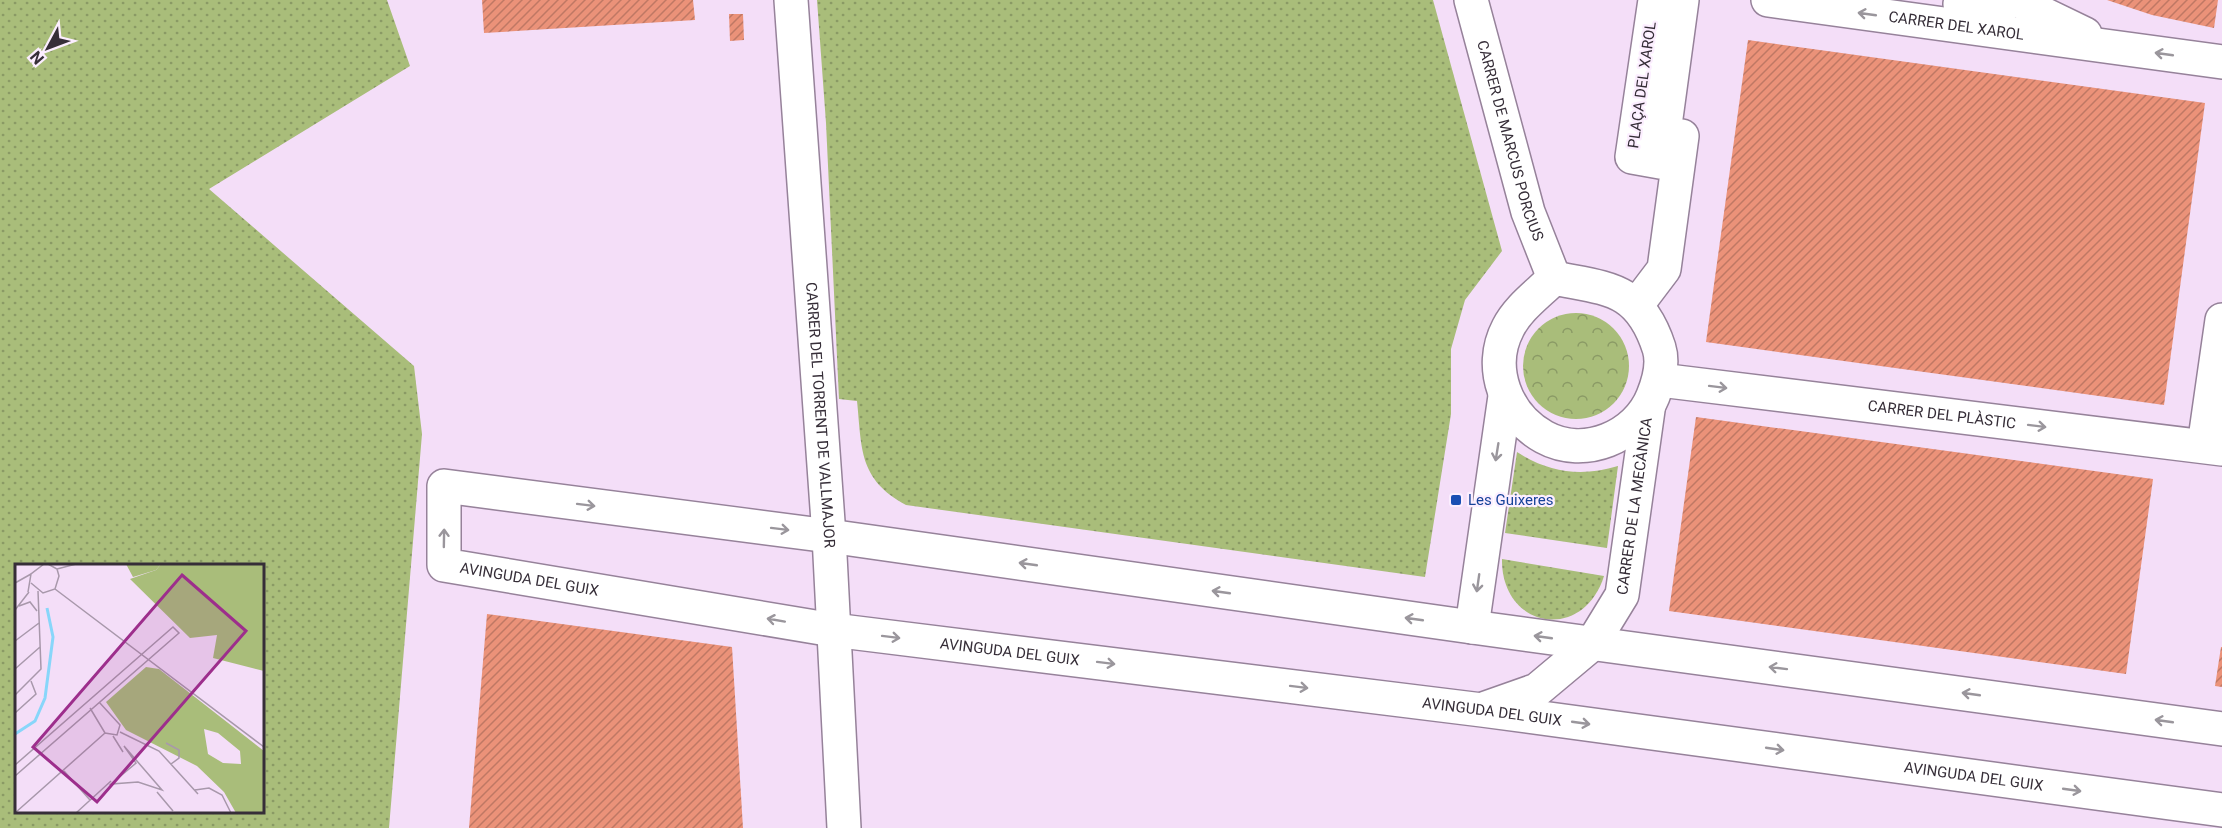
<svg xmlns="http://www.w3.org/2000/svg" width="2222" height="828" viewBox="0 0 2222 828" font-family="Roboto,sans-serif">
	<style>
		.grass { fill: url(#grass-dots); fill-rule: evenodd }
		.forest { fill: url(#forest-crowns) }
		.building { fill: url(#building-hatch) }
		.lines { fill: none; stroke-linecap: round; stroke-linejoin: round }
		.minor-casing { stroke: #96829a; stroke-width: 36 }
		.minor { stroke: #fff; stroke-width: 33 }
		.oneway { stroke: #9a969c }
		.transit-dot { fill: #1a4fb4; stroke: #fceeff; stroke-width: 2 }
		.labels { text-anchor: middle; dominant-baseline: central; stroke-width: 4.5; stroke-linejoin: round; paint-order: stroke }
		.street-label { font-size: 15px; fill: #362e38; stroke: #fceeff }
		.transit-label { font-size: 15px; fill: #164399; stroke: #fceeff; text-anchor: start }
		.inset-river { fill: none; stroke: #88d6fa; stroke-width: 3 }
		.inset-road { fill: none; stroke: #a898ab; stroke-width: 1.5 }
		.view { fill: #9d2e8c; fill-opacity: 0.15; stroke: #9d2e8c; stroke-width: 3 }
		.inset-edge { fill: none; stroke: #362e38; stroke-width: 3 }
	</style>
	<defs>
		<pattern id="grass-dots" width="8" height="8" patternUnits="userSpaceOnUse" patternTransform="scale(1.5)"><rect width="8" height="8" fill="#a9bd7a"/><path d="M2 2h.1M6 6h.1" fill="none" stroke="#8a9a65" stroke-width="1.8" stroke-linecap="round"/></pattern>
		<pattern id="forest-crowns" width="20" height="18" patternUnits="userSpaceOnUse" patternTransform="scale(1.5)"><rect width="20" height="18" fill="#a9bd7a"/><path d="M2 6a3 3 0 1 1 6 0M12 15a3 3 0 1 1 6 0" fill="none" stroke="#8a9a65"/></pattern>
		<pattern id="building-hatch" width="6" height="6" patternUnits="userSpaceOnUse" patternTransform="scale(1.5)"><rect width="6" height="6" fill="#eb9279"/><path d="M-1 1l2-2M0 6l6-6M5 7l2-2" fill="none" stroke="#bf7864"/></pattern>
	</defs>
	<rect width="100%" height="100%" fill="#f4def8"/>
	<g class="grass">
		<path d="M0,0H387L410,66L209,189L414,366L422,434L389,828H0ZM16,566H262V812H16Z"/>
		<path d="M817,0H1433L1502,251L1465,300L1451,349V414L1425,577L906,505C858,479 862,448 857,401L839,399L826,123Z"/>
		<path d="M1517,452C1549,473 1582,477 1618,466L1607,548L1505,533Z"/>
		<path d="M1502,559L1604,576C1583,643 1501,629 1502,559Z"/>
	</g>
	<circle class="forest" cx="1576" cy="366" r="53"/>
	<g class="building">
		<path d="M482,0H693L695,20L484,33Z"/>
		<path d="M2107,0H2218L2214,28L2152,15Z"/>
		<path d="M729,14H743L744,40L730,41Z"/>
		<path d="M1748,40L2205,103L2164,405L1706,342Z"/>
		<path d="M1696,417L2153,479L2126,674L1669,611Z"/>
		<path d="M487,614L732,647L743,828H469Z"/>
		<path d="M2221,647H2222V687L2215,686Z"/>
	</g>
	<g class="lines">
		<g class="minor-casing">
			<g id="minor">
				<path id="s1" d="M791,0L829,536L844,828"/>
				<path id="s2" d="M1471,0L1528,212L1554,278"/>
				<path d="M1655,0L1632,157L1660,162L1682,0"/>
				<path id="s3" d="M1768,0L2222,62"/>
				<path d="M2021,0L2029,7L2085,34"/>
				<path d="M1960,4L2001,9L1987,0"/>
				<path d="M1554,278C1608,289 1639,287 1659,348C1664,364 1659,381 1653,396C1637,437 1584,459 1544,437C1506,416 1487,368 1508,328C1518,308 1538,294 1554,278Z"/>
				<path d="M1636,306L1664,269L1682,136"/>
				<path id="s4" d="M1660,380L2222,449"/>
				<path d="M2204,446L2222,320"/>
				<path d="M1472,627L1505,396"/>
				<path id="s5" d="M1486,708L1537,690L1592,644L1622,595L1648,410"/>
				<path id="s6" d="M2222,729L1472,627L829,536L444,486V565L833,630L1482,710L2222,810"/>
			</g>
		</g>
		<use href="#minor" class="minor"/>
	</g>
	<defs><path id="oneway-shaft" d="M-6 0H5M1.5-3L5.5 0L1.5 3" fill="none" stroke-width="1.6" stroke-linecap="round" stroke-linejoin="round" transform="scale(1.5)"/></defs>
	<g class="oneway">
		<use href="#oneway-shaft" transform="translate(1867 14) rotate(-172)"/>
		<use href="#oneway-shaft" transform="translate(2164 54) rotate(-172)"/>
		<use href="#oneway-shaft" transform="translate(1718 387) rotate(7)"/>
		<use href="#oneway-shaft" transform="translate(2037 426) rotate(7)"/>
		<use href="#oneway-shaft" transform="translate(1497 452) rotate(99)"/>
		<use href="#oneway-shaft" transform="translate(586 505) rotate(7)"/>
		<use href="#oneway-shaft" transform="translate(780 529) rotate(7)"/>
		<use href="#oneway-shaft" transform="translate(444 538) rotate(-89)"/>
		<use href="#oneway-shaft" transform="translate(1028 564) rotate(-172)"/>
		<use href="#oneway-shaft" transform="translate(1478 583) rotate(98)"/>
		<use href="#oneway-shaft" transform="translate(1221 592) rotate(-172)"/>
		<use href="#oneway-shaft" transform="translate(1414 619) rotate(-172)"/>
		<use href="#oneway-shaft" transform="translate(776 620) rotate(-170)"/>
		<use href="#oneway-shaft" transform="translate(891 637) rotate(7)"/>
		<use href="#oneway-shaft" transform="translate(1543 637) rotate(-172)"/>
		<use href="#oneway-shaft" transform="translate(1106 663) rotate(7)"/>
		<use href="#oneway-shaft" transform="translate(1778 668) rotate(-173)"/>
		<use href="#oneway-shaft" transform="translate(1299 687) rotate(7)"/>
		<use href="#oneway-shaft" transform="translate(1971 694) rotate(-172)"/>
		<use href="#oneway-shaft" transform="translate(2164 721) rotate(-172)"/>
		<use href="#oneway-shaft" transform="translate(1581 723) rotate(8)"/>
		<use href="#oneway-shaft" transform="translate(1775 749) rotate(8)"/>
		<use href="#oneway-shaft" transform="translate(2072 790) rotate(8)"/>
	</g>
	<rect class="transit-dot" x="1450" y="494" width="12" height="12" rx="3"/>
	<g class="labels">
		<g class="street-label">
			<text stroke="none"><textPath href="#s3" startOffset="190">CARRER DEL XAROL</textPath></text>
			<text transform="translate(1642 85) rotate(-82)">PLAÇA DEL XAROL</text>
			<text stroke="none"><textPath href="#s2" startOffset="146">CARRER DE MARCUS PORCIUS</textPath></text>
			<text stroke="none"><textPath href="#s1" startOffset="416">CARRER DEL TORRENT DE VALLMAJOR</textPath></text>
			<text stroke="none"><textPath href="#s4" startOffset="284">CARRER DEL PLÀSTIC</textPath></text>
			<text stroke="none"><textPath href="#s5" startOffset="273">CARRER DE LA MECÀNICA</textPath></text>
			<text stroke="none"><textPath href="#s6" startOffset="1960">AVINGUDA DEL GUIX</textPath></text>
			<text stroke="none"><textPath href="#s6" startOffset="2446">AVINGUDA DEL GUIX</textPath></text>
			<text stroke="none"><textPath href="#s6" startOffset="2932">AVINGUDA DEL GUIX</textPath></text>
			<text stroke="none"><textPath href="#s6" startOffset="3418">AVINGUDA DEL GUIX</textPath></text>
		</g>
		<g class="transit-label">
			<text x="1468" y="500">Les Guixeres</text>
		</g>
	</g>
	<g transform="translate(15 564)">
		<rect width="249" height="249" fill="#f4def8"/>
		<path d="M146,0H249V107L198,94L202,71L175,74L115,15L141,6ZM131,103L144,105L249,187V249H221L209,228L182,202L111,166L91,138ZM189,165L203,169L225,187L226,200L208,199L193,190Z" fill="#a9bd7a" fill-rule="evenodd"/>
		<path d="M111,0H146L141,6L118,13Z" fill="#a9bd7a"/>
		<path class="inset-river" d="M0,170L20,157L30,134L38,73L32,44"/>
		<path class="inset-road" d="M42,5L61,0M0,19L16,10M16,19L28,29L40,25L44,12L42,5L33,0M40,25L249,183M13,28L16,10L29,0M4,42L15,38L22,47M0,46L14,28M0,77L24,59M0,105L25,83M0,131L26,105L23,27M75,144L90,169L102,171L105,161L84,138M0,149L21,130L16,117M105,168L144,187L183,230M98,172L108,188M151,179L164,186V194L156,200M109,182L147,226L123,218L96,220L121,199ZM0,201L158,63L164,69L0,212M49,207L75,236M180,226L194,224L207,231L216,249M142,228L158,247M0,249L90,169M61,249L96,217"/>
		<path class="view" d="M167,11L231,67L82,238L18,183Z"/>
		<rect width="249" height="249" class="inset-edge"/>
	</g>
	<g transform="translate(48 48) rotate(229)" stroke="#fceeff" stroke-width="4.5" paint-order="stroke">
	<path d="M0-4.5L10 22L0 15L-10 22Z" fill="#362e38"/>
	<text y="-9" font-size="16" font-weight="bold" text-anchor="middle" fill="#362e38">N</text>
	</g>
</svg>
